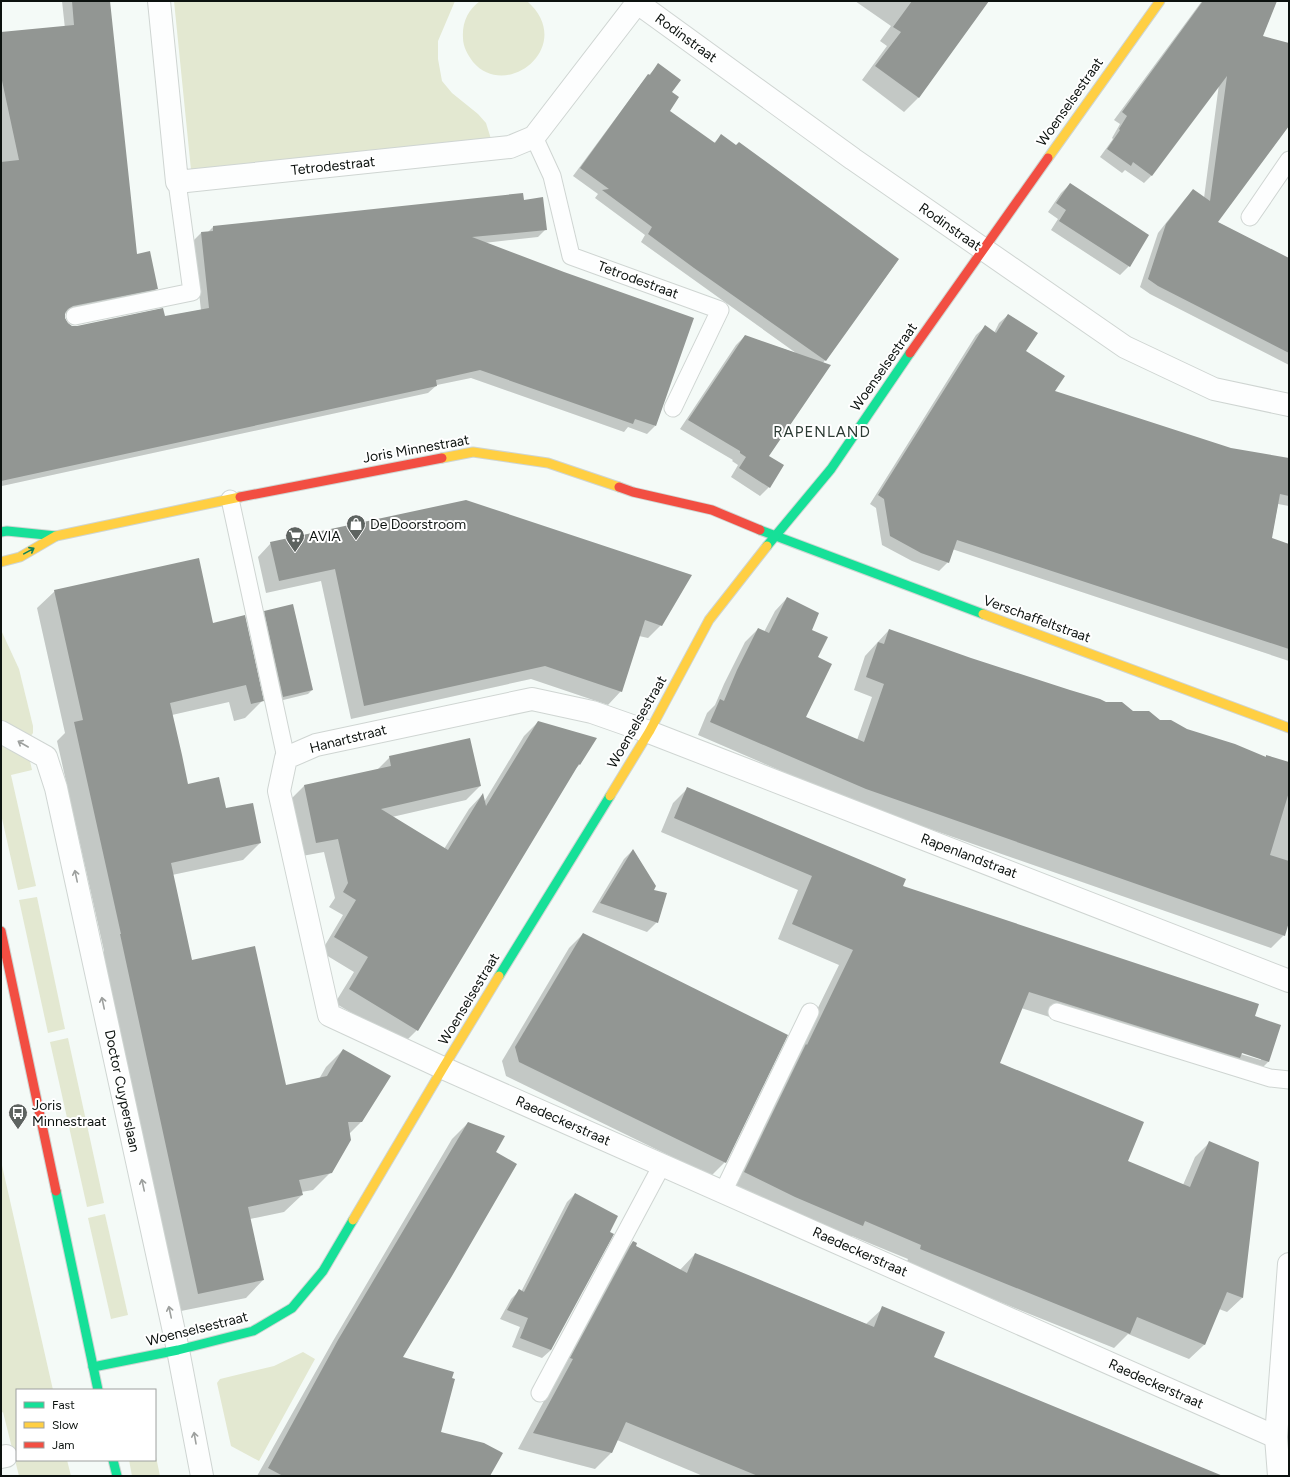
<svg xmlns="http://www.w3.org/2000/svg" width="1290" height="1477" viewBox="0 0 1290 1477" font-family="Figtree,sans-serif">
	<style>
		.green { fill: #e3e8d1 }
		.shadow { fill: #0003; fill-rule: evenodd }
		.building { fill: #929693 }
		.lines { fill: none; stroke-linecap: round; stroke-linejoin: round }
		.lane-casing { stroke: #cfd5d2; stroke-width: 19 }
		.street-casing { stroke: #cfd5d2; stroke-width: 24 }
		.fast-casing { stroke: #cfd5d2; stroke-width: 11 }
		.slow-casing { stroke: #cfd5d2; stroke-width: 11 }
		.jam-casing { stroke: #cfd5d2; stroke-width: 11 }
		.lane { stroke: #fdfefe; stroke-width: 17 }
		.street { stroke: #fdfefe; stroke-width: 22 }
		.fast { stroke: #16e098; stroke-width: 9 }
		.slow { stroke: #ffcf43; stroke-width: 9 }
		.jam { stroke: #f24e42; stroke-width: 9 }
		.oneway { stroke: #12835a }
		.oneway2 { stroke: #9da09e }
		.labels { text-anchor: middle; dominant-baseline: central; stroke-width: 4; stroke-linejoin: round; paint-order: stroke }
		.street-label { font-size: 14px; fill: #0c120f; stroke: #fff }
		.poi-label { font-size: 14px; fill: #0c120f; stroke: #fff; text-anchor: start }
		.neighbourhood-label { font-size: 15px; letter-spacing: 1px; fill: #2c3b34; stroke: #fff }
	</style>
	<rect width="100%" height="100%" fill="#f4faf7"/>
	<g class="green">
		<path d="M174,1H455L438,41V59L442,81L452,93L478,114L486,123L491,139L191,170Z"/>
		<path d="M480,1H527C577,45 507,102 473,62C468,55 463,47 463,38C462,22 468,10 480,1Z"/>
		<path d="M1,630L19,669L33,726V733L30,737L1,721Z"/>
		<path d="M1,745L30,761L32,770L11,775L36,886L18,890L1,814Z"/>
		<path d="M37,897L65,1029L48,1033L19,900Z"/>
		<path d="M68,1038L104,1203L87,1207L50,1042Z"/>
		<path d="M1,1161L53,1390H17V1460H67L71,1476H19L3,1412L1,1413Z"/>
		<path d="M105,1214L128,1315L111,1319L88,1218Z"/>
		<path d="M303,1352L315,1359L259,1461L231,1446L217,1383L220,1379L274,1366Z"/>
		<path d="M155,1452L160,1476H132L129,1460H155Z"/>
	</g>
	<g class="shadow">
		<path d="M62,1H109L136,255L157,288L149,296L64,314V319L67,324L72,327L164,317L201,310L193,241L201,233H207L213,227L523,201L546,229L538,237L484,243L655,426L647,434L628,427L624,432L471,378L437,385L428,393L2,486L1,479V33L79,158Z"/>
		<path d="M855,1H988L918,98L904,112L862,80L887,46L880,41L891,26Z"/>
		<path d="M1202,1H1276L1261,37L1289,44V125L1217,222L1289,259V365L1150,294L1140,287L1158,233L1185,199L1193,191L1204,198L1219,84L1152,175L1144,183L1125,170L1122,173L1100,157L1113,139L1112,138L1120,124L1114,120Z"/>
		<path d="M658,65L671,92L668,111L713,144L721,136L898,260L823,363L768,456L769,487L760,496L731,477L738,465L732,461L733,460L680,429L736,345L745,336L796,353L641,242L645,235L595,198L598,194L573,176L641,84Z"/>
		<path d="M1070,184L1147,236L1129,266L1120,275L1051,230L1058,219L1048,212L1061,193Z"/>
		<path d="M1008,315L1025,352L1054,392L1231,449L1289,459V506L1278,504L1271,539L1289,545V661L952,549L948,562L939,571L912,561L882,545L876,508L870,504L976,335L985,327L994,333L999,323Z"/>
		<path d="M466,501L661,625L648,638L639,636L621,691L608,705L531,679L351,719L321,581L266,593L258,557L271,543Z"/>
		<path d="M55,591L212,624L262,701L245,718L234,721L229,702L172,715L187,785L225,809L260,843L243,860L172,875L191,961L285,1086L319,1079L326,1067L343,1050L361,1122L349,1134L331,1172L313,1190L301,1192L302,1195L284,1212L250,1219L263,1280L246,1298L181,1311L103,953L104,951L57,741L65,733L37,608Z"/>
		<path d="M787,598L810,630L817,658L805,717L857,740L872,697L854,690L865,656L889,630L971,659L1106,703L1265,757L1267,756L1289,763V919L1284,935L1271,948L853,802L698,735L707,713L715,705L724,684L745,642L758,629L764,632L775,611Z"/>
		<path d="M265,612L312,690L308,694L279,701L261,616Z"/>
		<path d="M538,722L580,764L574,770L417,1030L403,1044L335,1003L354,972L321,952L343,915L329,907L335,898L324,852L302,856L290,800L304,786L376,771L390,757L480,786L466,800L392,817L444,849L469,809L482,795L484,802L524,736Z"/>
		<path d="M688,788L902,887L1254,1017L1268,1062L1254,1076L1225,1072L1021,1008L999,1064L1126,1162L1183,1185L1195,1157L1209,1143L1258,1162L1242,1298L1227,1312L1219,1309L1204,1345L1189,1359L1128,1334L1114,1348L906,1264L908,1259L852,1236L848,1240L730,1187L839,965L778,939L798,890L661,832L673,803ZM1238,1051L1261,1058V1060L1237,1053Z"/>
		<path d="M633,850L652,890L657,922L647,932L592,912L624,859Z"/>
		<path d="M583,934L725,1162L711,1176L506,1076L502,1061L569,948Z"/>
		<path d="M468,1123L495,1152L401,1358L440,1433L489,1476H257L333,1341L452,1139Z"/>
		<path d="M575,1194L551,1350L542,1358L512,1347L520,1327L500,1319L511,1299L519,1291L521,1292L567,1202Z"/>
		<path d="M633,1242L635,1246L679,1271L695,1254L866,1324L883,1308L933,1357L1161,1476H703L617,1440L612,1452L595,1469L518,1449L558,1375L617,1258Z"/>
	</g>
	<g class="building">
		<path d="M72,1H110L137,254L150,251L158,289L73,306L68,309L65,313V318L68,323L72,326H77L163,308L165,316L209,308L201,232L213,231V226L523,193L524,200L543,197L547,230L472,237L564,272L694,318L656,426L635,419L633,424L480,370L436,380L437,386L1,481V162L19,160L1,76V32L74,25Z"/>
		<path d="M912,1H989L919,98L875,66L901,32L893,27Z"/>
		<path d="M1203,1H1277L1263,36L1289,43V126L1218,222L1289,258V353L1158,286L1148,279L1166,224L1193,189L1210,201L1227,76L1152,176L1133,162L1131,166L1107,149L1120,130L1119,129L1127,116L1122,112Z"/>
		<path d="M658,63L681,80L672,92L679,97L670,111L715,143L721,134L736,145L739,142L899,259L826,361L694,268L648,234L652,227L602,190L609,189L580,168L648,74L650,75Z"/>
		<path d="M1070,183L1149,235L1130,267L1059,221L1066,210L1056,203Z"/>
		<path d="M1008,314L1038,333L1026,351L1065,376L1055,391L1231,448L1289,458V496L1280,494L1272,538L1289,544V649L957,540L949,563L921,553L890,536L884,499L878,495L985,325L996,333Z"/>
		<path d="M745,335L831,365L769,456L784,465L770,488L739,468L746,457L740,453V451L688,420Z"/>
		<path d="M466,500L692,575L662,626L645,620L622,692L545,666L364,706L335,569L279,581L270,542Z"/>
		<path d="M199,558L213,623L245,615L264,701L251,704L246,685L170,703L182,755L188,784L219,777L226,808L253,803L261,843L171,863L192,960L255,946L286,1085L327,1076L343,1049L391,1076L362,1122H348L351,1140L332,1173L299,1180L303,1195L248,1207L264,1280L198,1294L120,934H121L74,722L83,720L54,590Z"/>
		<path d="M787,597L819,613L812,630L828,637L818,657L832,664L806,717L864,742L884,684L866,677L878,642L884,644L889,629L971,658L1070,690L1100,699L1106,702H1122L1133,711H1149L1160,720H1171L1187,729L1235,744L1266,757V755L1289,762V792L1270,855L1289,861V922L1285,936L866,789L710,722L720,699L724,701L737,670L758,628L769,633Z"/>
		<path d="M293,604L313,690L283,697L264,611Z"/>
		<path d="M538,721L597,738L580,765L579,764L418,1031L349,989L368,957L334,937L356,900L343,892L348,883L338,839L316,843L304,785L391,766L389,756L470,738L481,786L381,809L448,850L483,793L486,806Z"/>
		<path d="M687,787L906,879L903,886L1259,1004L1255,1016L1281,1025L1269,1062L1242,1053L1240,1058L1029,992L1000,1063L1144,1122L1128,1161L1190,1187L1209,1141L1259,1162L1243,1298L1227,1292L1205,1345L1137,1317L1130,1334L920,1249L921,1245L865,1221L863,1226L795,1197L744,1172L806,1044L807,1045L853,950L792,924L812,876L674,818Z"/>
		<path d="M633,849L656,886L654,890L667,893L658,923L600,903Z"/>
		<path d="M583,933L788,1035L726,1163L519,1062L515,1047Z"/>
		<path d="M468,1122L505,1136L496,1152L517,1164L452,1276L403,1357L454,1372L452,1378L455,1379L441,1432L484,1443L503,1453L490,1476H283L268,1468L338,1340Z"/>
		<path d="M575,1193L618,1216L610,1232L614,1234L551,1350L520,1338L528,1318L507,1310L519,1289L524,1292Z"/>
		<path d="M633,1241L637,1243L636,1246L687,1273L695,1253L874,1327L882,1306L945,1332L934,1357L1223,1476H758L626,1422L612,1453L533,1433L573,1359L570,1358Z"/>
	</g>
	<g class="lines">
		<g class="lane-casing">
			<g id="lane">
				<path d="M534,137L552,176L571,256L720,310L673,408"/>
				<path d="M1250,217L1289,160"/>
				<path d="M75,316L192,292L177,182"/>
				<path d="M230,499L286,758"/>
				<path d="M1057,1012L1270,1078L1289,1080"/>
				<path d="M723,1192L810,1012"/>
				<path d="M540,1393L662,1165"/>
			</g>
		</g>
		<g class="street-casing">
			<g id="street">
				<path d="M159,1L177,182L510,147L534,137L637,3"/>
				<path d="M635,1L853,159L1125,347L1214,389L1289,405"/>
				<path d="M1,732L46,757L56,788L178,1350L202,1476"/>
				<path d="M1276,1437L443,1068L329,1015L279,791L286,758L316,745L532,699L592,712L649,732L1289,981"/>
				<path d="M1,1457L6,1456"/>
				<path d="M1279,1476L1276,1437L1289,1264"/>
			</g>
		</g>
		<g class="fast-casing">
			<g id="fast">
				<path d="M760,530L983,614"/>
				<path d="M1,532L7,531L56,536"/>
				<path d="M767,546L831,469L910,353"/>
				<path d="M499,976L610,796"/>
				<path d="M56,1191L98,1390"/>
				<path d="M93,1367L178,1350L253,1331L292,1308L323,1271L353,1220"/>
				<path d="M113,1460L117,1476"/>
			</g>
		</g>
		<g class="slow-casing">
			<g id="slow">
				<path d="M1048,158L1160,1"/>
				<path d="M442,458L473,452L548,463L619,487"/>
				<path d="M1,562L20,557L56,536L240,497"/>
				<path d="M983,614L1289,728"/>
				<path d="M610,796L649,732L709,620L767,546"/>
				<path d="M353,1220L443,1068L499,976"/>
			</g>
		</g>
		<g class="jam-casing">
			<g id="jam">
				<path d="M910,353L1048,158"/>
				<path d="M619,487L633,492L712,510L760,530"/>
				<path d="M240,497L442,458"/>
				<path d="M1,931L56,1191"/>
			</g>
		</g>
		<use href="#lane" class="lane"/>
		<use href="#street" class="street"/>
		<use href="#fast" class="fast"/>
		<use href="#slow" class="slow"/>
		<use href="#jam" class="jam"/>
	</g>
	<defs><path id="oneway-shaft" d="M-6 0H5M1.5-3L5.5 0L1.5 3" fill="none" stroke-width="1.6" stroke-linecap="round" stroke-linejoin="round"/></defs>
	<use class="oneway" href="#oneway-shaft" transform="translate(29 551) rotate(-29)"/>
	<g class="oneway2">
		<use href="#oneway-shaft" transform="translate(23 744) rotate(-150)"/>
		<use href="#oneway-shaft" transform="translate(76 876) rotate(-102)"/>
		<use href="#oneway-shaft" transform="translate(103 1003) rotate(-102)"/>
		<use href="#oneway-shaft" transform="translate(143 1185) rotate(-102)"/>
		<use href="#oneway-shaft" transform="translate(170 1312) rotate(-102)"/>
		<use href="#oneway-shaft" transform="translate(195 1438) rotate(-100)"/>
	</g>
	<defs>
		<g id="shop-pin" transform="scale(1)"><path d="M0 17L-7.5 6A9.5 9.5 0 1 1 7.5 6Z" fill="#5d6360" stroke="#fff"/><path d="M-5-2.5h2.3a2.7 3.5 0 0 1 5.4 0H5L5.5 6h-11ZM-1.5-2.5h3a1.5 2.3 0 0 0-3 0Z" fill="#fff"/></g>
		<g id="supermarket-pin" transform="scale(1)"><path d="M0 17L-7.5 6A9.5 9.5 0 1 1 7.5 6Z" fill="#5d6360" stroke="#fff"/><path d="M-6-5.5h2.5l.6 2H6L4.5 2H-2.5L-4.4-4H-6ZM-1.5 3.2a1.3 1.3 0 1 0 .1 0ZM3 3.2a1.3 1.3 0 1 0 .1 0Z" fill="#fff"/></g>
		<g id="bus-pin" transform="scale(1)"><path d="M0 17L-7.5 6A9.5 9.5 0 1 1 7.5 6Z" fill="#5d6360" stroke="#fff"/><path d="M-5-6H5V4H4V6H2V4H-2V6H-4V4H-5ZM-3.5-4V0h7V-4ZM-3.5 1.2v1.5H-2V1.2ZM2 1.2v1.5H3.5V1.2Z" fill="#fff"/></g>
	</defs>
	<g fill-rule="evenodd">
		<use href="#shop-pin" x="356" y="524"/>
		<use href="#supermarket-pin" x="295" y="536"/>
		<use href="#bus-pin" x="18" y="1113"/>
	</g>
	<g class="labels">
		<g class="street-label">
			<text transform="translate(686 38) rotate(36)">Rodinstraat</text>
			<text transform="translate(1070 102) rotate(-55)">Woenselsestraat</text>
			<text transform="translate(333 166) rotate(-6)">Tetrodestraat</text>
			<text transform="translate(950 227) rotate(35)">Rodinstraat</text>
			<text transform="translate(638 280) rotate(20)">Tetrodestraat</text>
			<text transform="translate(884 367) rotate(-55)">Woenselsestraat</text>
			<text transform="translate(416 449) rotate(-10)">Joris Minnestraat</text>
			<text transform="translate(1037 619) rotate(20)">Verschaffeltstraat</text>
			<text transform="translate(637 722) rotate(-60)">Woenselsestraat</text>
			<text transform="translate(348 739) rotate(-14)">Hanartstraat</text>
			<text transform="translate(969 856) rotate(21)">Rapenlandstraat</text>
			<text transform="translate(469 999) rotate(-59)">Woenselsestraat</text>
			<text transform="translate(122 1091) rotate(78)">Doctor Cuyperslaan</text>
			<text transform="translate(563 1121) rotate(24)">Raedeckerstraat</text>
			<text transform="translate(860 1252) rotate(24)">Raedeckerstraat</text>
			<text transform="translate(197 1329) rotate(-14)">Woenselsestraat</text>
			<text transform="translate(1156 1384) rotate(24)">Raedeckerstraat</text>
		</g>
		<g class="poi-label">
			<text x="370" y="524">De Doorstroom</text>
			<text x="309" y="536">AVIA</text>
			<text x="32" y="1105">Joris<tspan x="32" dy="16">Minnestraat</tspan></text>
		</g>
		<g class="neighbourhood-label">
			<text x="822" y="432">RAPENLAND</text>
		</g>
	</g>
	<rect width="1290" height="1477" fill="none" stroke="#0c120f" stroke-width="4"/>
	<rect x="16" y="1389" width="140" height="72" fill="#ffffff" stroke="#9ea09f"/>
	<rect x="24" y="1402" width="20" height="6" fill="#16e098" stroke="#9ea09f"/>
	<text x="52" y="1409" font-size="12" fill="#0c120f">Fast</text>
	<rect x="24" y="1422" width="20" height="6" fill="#ffcf43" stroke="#9ea09f"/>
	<text x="52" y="1429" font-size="12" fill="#0c120f">Slow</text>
	<rect x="24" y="1442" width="20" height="6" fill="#f24e42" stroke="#9ea09f"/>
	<text x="52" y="1449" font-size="12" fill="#0c120f">Jam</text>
</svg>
